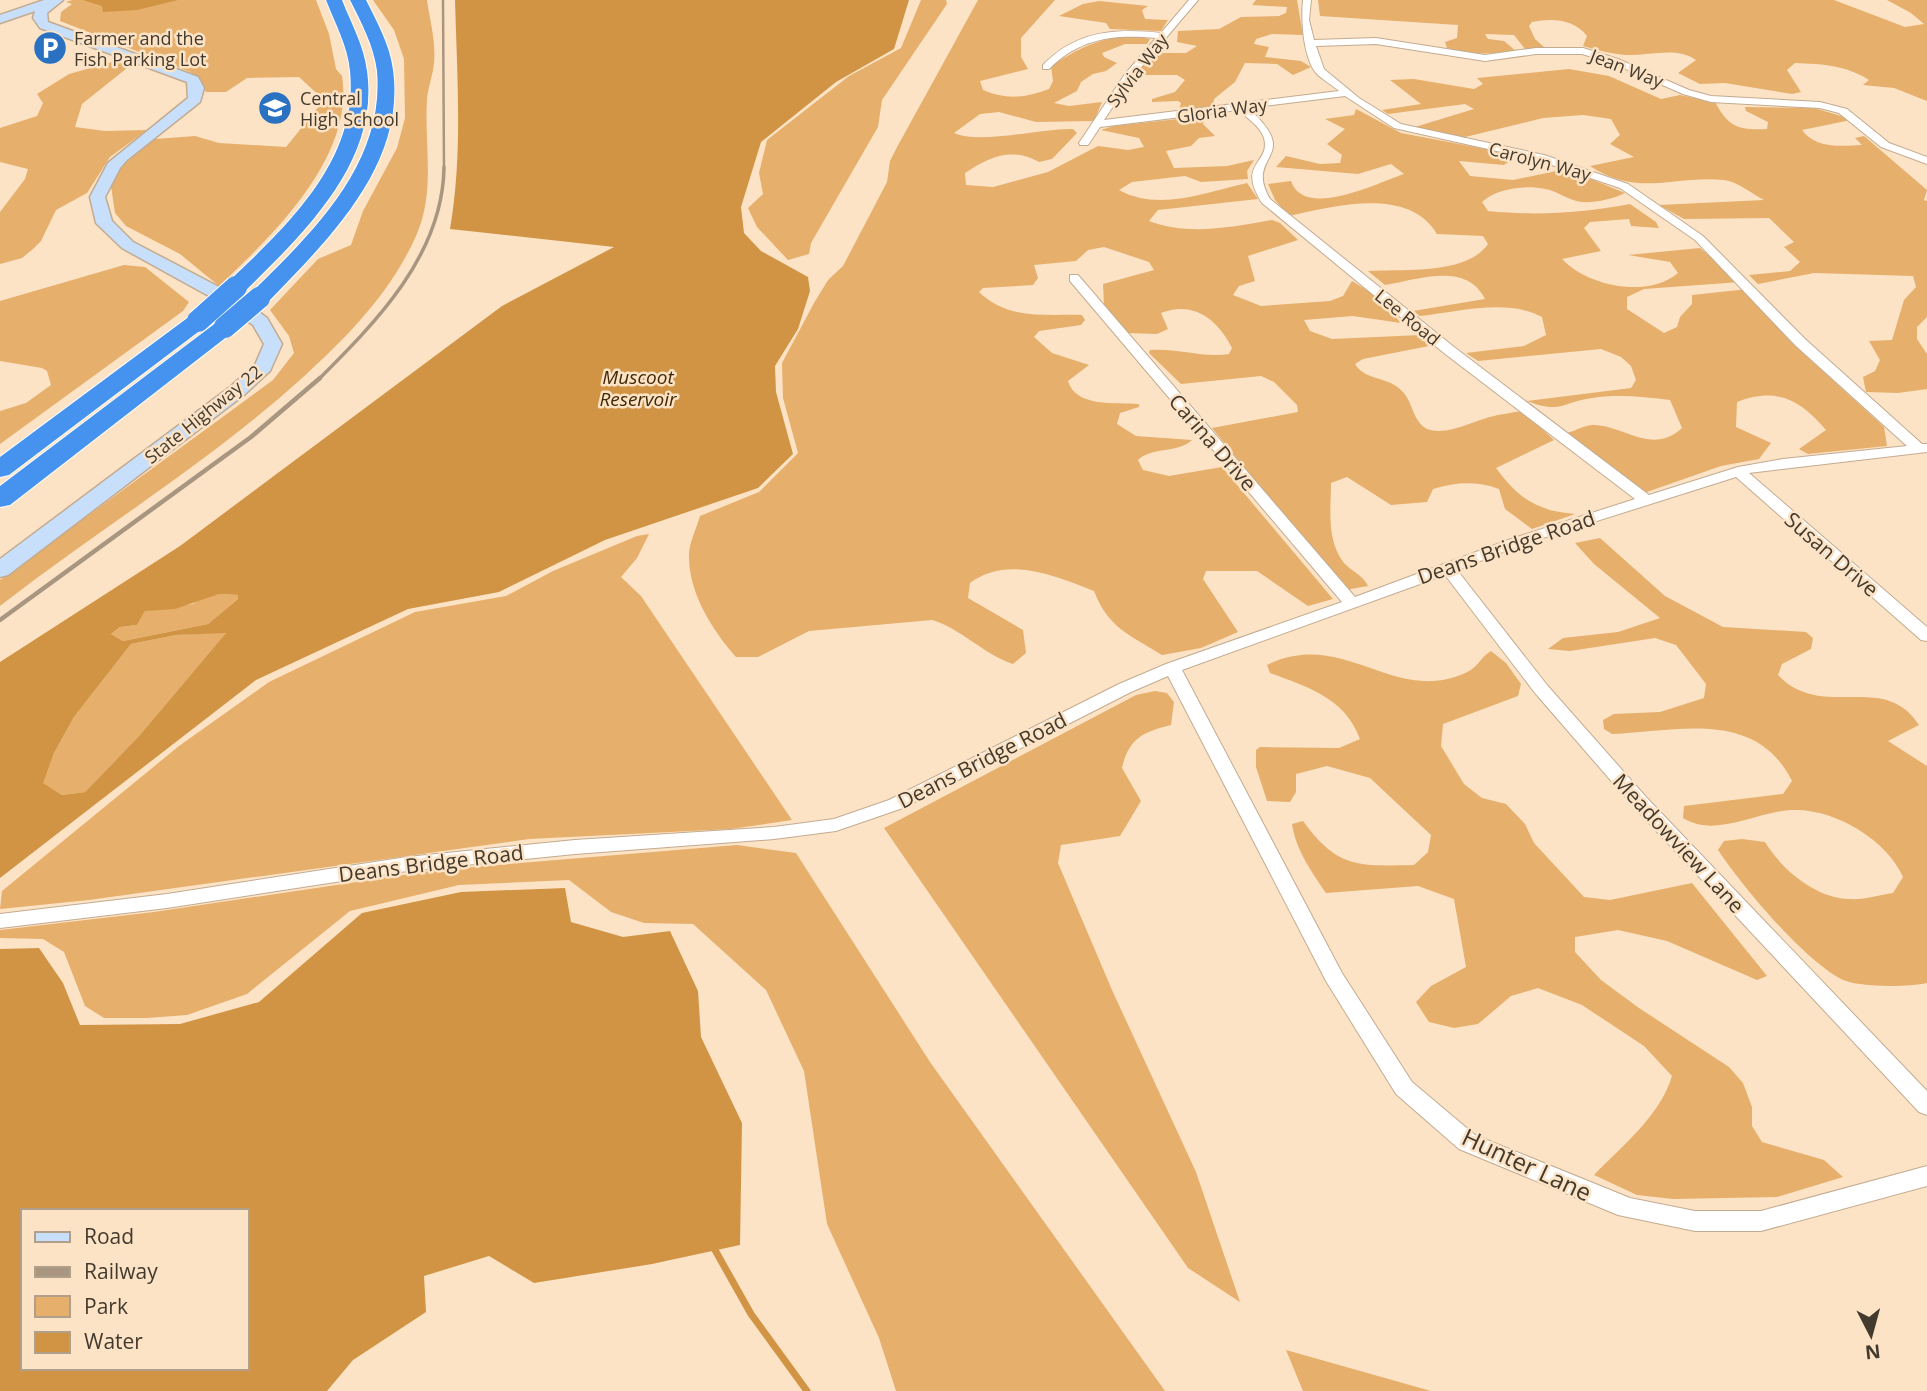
<svg xmlns="http://www.w3.org/2000/svg" width="1927" height="1391" viewBox="0 0 1927 1391" font-family="'Open Sans',sans-serif">
	<style>
		.green { fill: #e6af6b }
		.water { fill: #d19445; fill-rule: evenodd }
		.lines { fill: none; stroke-linecap: round; stroke-linejoin: round }
		.stream { stroke: #d19445; stroke-width: 7 }
		.street-casing { stroke: #c3ab90; stroke-width: 2 }
		.secondary-casing { stroke: #c3ab90; stroke-width: 3 }
		.highway-casing { stroke: #fff; stroke-width: 2 }
		.street { fill: #fff; fill-rule: evenodd }
		.secondary { fill: #c7dffa; fill-rule: evenodd }
		.highway { fill: #4593ee; fill-rule: evenodd }
		.rail-far2 { stroke: #a89681; stroke-width: 2.5 }
		.rail-far1 { stroke: #a89681; stroke-width: 3.5 }
		.rail { stroke: #a89681; stroke-width: 4.5 }
		.highway-bridge-casing { stroke: #fff; stroke-width: 24; stroke-linecap: butt }
		.highway-bridge { stroke: #4593ee; stroke-width: 22 }
		.labels { text-anchor: middle; dominant-baseline: central; stroke-width: 5; stroke-linejoin: round; paint-order: stroke }
		.far-poi-label { font-size: 18px; fill: #433a2e; stroke: #fce3c6; text-anchor: start }
		.far-street-label { font-size: 18px; fill: #433a2e; stroke: #fce3c6 }
		.far-water-label { font-size: 19px; font-style: italic; fill: #422906; stroke: #fce3c6 }
		.street-label { font-size: 21px; fill: #433a2e; stroke: #fce3c6 }
		.near-street-label { font-size: 24px; fill: #433a2e; stroke: #fce3c6 }
	</style>
	<rect width="100%" height="100%" fill="#fce3c6"/>
	<g class="green">
		<path d="M72,0H316L329,34L336,69L342,76C355,157 272,236 219,286L180,254L126,226L115,213L111,186L117,174L123,163L155,139L195,136L219,143L286,147L324,100L299,77L247,78L226,92H206L200,79L190,72L60,21L61,12L72,4L66,2Z"/>
		<path d="M373,0H427C430,21 436,41 434,63C433,75 428,87 427,99C424,146 436,191 416,236C390,294 347,337 301,379C207,464 99,529 0,606V580L273,380L294,353L289,336L270,310L318,259L351,245L363,211L397,148L405,118L404,59L394,30Z"/>
		<path d="M921,0H946L947,4L882,100L878,127L811,243L809,254L788,260L757,227L748,208L763,194L759,173L767,140L849,76L901,48Z"/>
		<path d="M978,0H1055L1021,38V57L1028,69L980,81L983,90C1006,100 1026,98 1049,89L1053,81L1051,66C1084,45 1110,32 1150,39L1147,44H1125L1102,53L1104,57L1117,63L1106,71L1093,74L1081,82L1077,91L1054,103L1069,106L1102,102L1094,121L1036,122L999,112L980,114L954,133C981,145 1040,128 1073,129L1077,133L1052,159L1039,162C1012,147 990,156 965,173L966,185L993,187L1048,172L1098,146L1128,150L1144,147L1139,138L1101,130L1113,126L1206,116L1203,124L1215,136L1199,138L1191,146L1166,151L1174,168L1227,166L1254,160L1247,171L1248,179L1201,182L1185,176L1132,182L1119,190C1159,212 1206,192 1247,183L1258,199L1158,210L1149,221C1188,236 1232,227 1272,220L1280,223L1298,240L1248,256L1255,281L1239,286L1233,295L1261,306L1330,301L1343,296L1352,281L1378,297L1401,323L1353,316L1304,320L1310,331L1332,339L1420,335L1434,345L1363,359L1355,364C1364,379 1383,377 1396,386C1411,396 1410,409 1419,422C1433,443 1473,421 1490,417C1500,414 1511,413 1522,411L1554,440L1496,468C1519,499 1537,511 1575,514L1532,529L1505,509L1499,489C1476,481 1457,482 1433,489L1427,502L1391,505L1347,477L1331,483C1331,510 1326,540 1344,563C1352,572 1363,575 1368,586L1345,590L1212,428L1298,412L1297,405L1274,382L1261,376L1181,384L1149,353L1150,350C1178,348 1202,358 1229,354L1232,348C1218,320 1194,300 1161,313L1168,329L1157,334L1126,333L1104,304L1103,284L1154,270L1149,262L1104,247L1088,250L1076,261L1034,265L1038,278L1033,285L983,288L979,292C1008,320 1044,314 1082,315L1085,320L1081,325L1039,331L1034,337L1052,353L1089,365L1068,381C1076,408 1116,402 1139,404V407L1120,413L1117,424L1136,436L1192,440C1177,454 1153,446 1138,460L1143,470L1169,476L1222,467L1333,599L1308,606L1257,571H1206L1203,579L1238,632L1201,648L1162,655C1130,635 1108,628 1094,591C1056,576 1007,555 970,583L968,598L1023,630L1026,653L1013,664C983,654 962,629 932,620L809,631L758,657H736C713,631 690,595 689,559C688,544 696,530 700,516L759,492L798,453L783,398L782,363L814,303L828,280L843,266L864,226L887,182L890,161L896,149Z"/>
		<path d="M1256,0H1297L1303,35L1272,34L1256,39L1254,44L1269,47L1265,57L1301,61L1311,67L1293,75L1277,64L1245,63L1235,82L1214,99L1213,107L1178,114L1181,103L1178,101L1152,102V99L1175,92L1185,80L1177,75H1142L1140,69L1155,53H1186L1197,46L1177,42L1178,31L1219,29L1241,17L1279,16L1286,13L1287,7L1252,5Z"/>
		<path d="M1318,0H1834L1905,27L1924,24L1911,13L1887,0H1927V101L1894,88L1863,85L1869,80C1846,65 1821,64 1795,63L1787,70L1801,92L1792,94L1725,83L1700,84L1678,73L1696,60C1676,46 1649,56 1626,55C1612,54 1597,50 1583,46L1587,36C1574,19 1552,18 1532,22L1529,26L1535,39L1544,47L1525,49L1514,35L1485,34L1488,39L1504,41L1517,52L1469,54L1447,48L1445,42L1457,38L1458,25L1320,16Z"/>
		<path d="M1099,1L1148,6L1142,10L1145,19L1168,20L1161,31L1110,29L1106,23L1059,16L1083,4Z"/>
		<path d="M112,62L132,64L82,104L75,127L105,131L147,130L110,157L87,193L56,210L41,241L33,249L22,258L0,264V212L25,179L28,169L0,162V128L37,116L43,103L37,94L69,74Z"/>
		<path d="M1569,69L1609,76L1661,99L1680,95L1715,102C1729,128 1739,130 1767,129L1768,122L1746,111L1745,107L1814,108L1848,118L1846,121L1802,130C1816,149 1841,146 1862,145L1855,138L1864,136L1927,190L1924,200L1927,201V317L1917,327V339L1927,354V389L1898,393L1866,392L1863,377L1875,371L1880,360L1869,341L1892,340L1904,300L1916,287L1913,276L1814,273L1758,284L1749,275L1790,271L1800,262L1784,247L1794,242L1769,218L1684,219L1659,205L1764,200C1752,194 1737,181 1724,180C1673,175 1639,198 1590,166L1634,157L1610,144L1620,135L1611,119L1583,115L1543,118L1461,138L1415,127L1474,109L1465,104L1388,114L1382,110L1421,104L1390,80L1414,79L1474,89L1483,84L1477,78Z"/>
		<path d="M1356,109L1401,133L1507,153L1512,159L1504,165L1459,161L1470,176L1513,180L1566,169L1625,193C1613,199 1595,203 1582,202C1569,201 1558,191 1545,189C1526,185 1496,188 1482,202L1488,211C1537,216 1581,213 1630,204L1656,222L1659,228L1631,226L1629,219L1590,222L1584,228L1601,251L1562,259C1587,286 1648,299 1678,273L1670,262L1628,255L1700,248L1740,282L1644,289L1627,297V309L1664,333L1677,327L1680,317L1692,304V295L1748,289L1791,342L1884,427L1887,446L1808,454L1799,449L1826,430C1800,399 1776,387 1737,402L1736,427L1771,443L1759,459L1721,466L1644,493L1567,433C1575,431 1585,425 1593,425C1624,425 1652,456 1682,428L1670,400C1644,397 1618,394 1592,398C1560,403 1561,414 1527,401L1631,388L1636,380L1631,366L1621,357L1601,349L1478,361L1466,353L1524,346L1546,335L1542,317C1507,298 1458,312 1420,316L1413,311L1485,299C1466,261 1418,280 1385,285L1368,271C1403,269 1467,275 1488,244L1483,236L1437,234C1409,186 1334,206 1289,216L1275,200L1268,184L1291,181C1304,220 1377,183 1404,174L1391,164L1358,174L1276,167L1286,156L1320,164L1340,163L1342,155L1327,144L1345,129L1325,119L1354,115Z"/>
		<path d="M124,265L145,267L189,302L183,311L0,444V411L26,403L51,385L47,371L42,368L0,361V301Z"/>
		<path d="M649,534L637,558L621,577L641,596L792,820L731,829L529,839L89,900L0,909L2,891L179,746L269,682L415,612L506,596L553,571L637,536Z"/>
		<path d="M1600,538L1665,596L1723,627L1806,632L1813,638L1811,649L1782,664L1778,675C1822,722 1884,670 1919,725L1888,741L1927,766V983C1908,987 1859,988 1841,979C1803,959 1742,886 1718,850L1724,841L1742,839L1765,842C1782,870 1816,898 1849,899C1864,900 1879,895 1893,893L1903,877C1887,840 1835,809 1794,810C1759,810 1717,839 1683,818L1684,806L1783,794L1792,781C1756,709 1679,731 1612,734L1604,729L1603,720L1614,714L1660,712L1704,698L1706,684L1676,645L1655,638L1570,651L1548,649L1563,638L1618,632L1660,618L1594,564L1575,543Z"/>
		<path d="M219,594L238,595V599L208,624L123,641L111,634L120,627L137,625L145,611L192,604L205,597Z"/>
		<path d="M227,632L139,736L85,792L62,795L42,783L54,753L74,717L131,644L176,635Z"/>
		<path d="M1491,651L1506,663L1521,684L1518,696L1443,724L1441,746L1464,784L1482,798L1506,804L1525,824L1534,843L1584,897L1610,900L1692,883L1767,976L1757,980L1667,941L1618,930L1575,937V952L1601,980L1639,1008L1729,1067L1743,1083L1752,1107V1126L1762,1142L1824,1160L1843,1177L1777,1197L1673,1199L1637,1195L1594,1175C1622,1146 1660,1116 1672,1076L1644,1046L1582,1005L1538,988L1511,996L1478,1024L1454,1028L1429,1022L1416,1002L1431,986L1466,967L1454,899L1418,886L1326,893C1311,871 1296,850 1292,824L1303,821C1338,869 1358,866 1414,865L1428,852L1431,835L1370,778L1327,766L1296,774V792L1290,802L1267,801L1256,767V750L1260,747L1339,748L1360,739C1345,698 1308,687 1270,673L1267,665C1343,628 1392,704 1463,674C1480,667 1478,659 1491,651Z"/>
		<path d="M1155,691L1167,693L1174,702L1171,725C1143,732 1129,738 1122,768L1141,801L1120,836L1061,845L1058,863L1112,990L1196,1172L1240,1302L1188,1268L884,828L1136,695Z"/>
		<path d="M737,845L796,853L930,1062L1165,1391H896L879,1338L827,1224L804,1071L766,990L693,924L644,923L611,912L569,880L459,885L350,911L247,994L187,1015L147,1018H104L85,1006L64,952L43,939L0,938V930L154,912L437,870Z"/>
		<path d="M1286,1350L1431,1391H1303Z"/>
	</g>
	<g class="water">
		<path d="M83,0H178L137,10L103,12L102,6Z"/>
		<path d="M455,0H909L894,49L836,82L761,142L741,207L744,233L761,251L808,277L810,291L798,329L775,366L776,392L793,454L758,488L605,540L499,592L408,609L256,680L0,878V662L180,546L502,306L614,247L450,229C463,154 457,76 455,0ZM219,594L238,595V599L208,624L123,641L111,634L120,627L137,625L145,611L175,609ZM226,633L139,736L85,792L62,795L43,783L54,753L74,717L131,644L176,635Z"/>
		<path d="M565,888L571,922L623,937L670,931L698,991L701,1037L742,1123L740,1245L652,1264L534,1283L489,1256L424,1276L426,1312L353,1360L327,1391H0V949L39,948L63,983L80,1025L180,1024L259,1002L362,913L461,892ZM23,1211H247V1368H23Z"/>
	</g>
	<g class="lines">
		<path class="stream" d="M715,1250L751,1314L807,1391"/>
		<g class="street-casing">
			<path id="street" d="M1189,0H1198L1132,78L1104,120L1339,91C1332,85 1323,80 1317,74C1303,58 1301,20 1303,0H1311L1309,20L1314,40L1376,38L1485,55L1536,48H1583L1618,59L1689,90L1711,96L1820,102L1847,109L1889,143L1927,157V164L1881,147L1839,113L1820,108L1711,102L1683,94L1612,63L1582,54H1536L1485,61L1376,44L1316,46L1324,69L1359,98L1401,124L1544,155L1628,184L1703,236L1805,339L1922,444H1927V452L1749,473L1927,627V641L1921,640L1736,477L1521,545L1457,570L1547,685L1646,797L1927,1091V1115L1919,1112L1632,805L1535,693L1445,575L1182,670L1342,973L1412,1082L1475,1135L1630,1198L1695,1211H1761L1927,1166V1186L1761,1231H1695L1618,1215L1459,1149L1396,1094L1326,981L1168,676L1131,692L903,808L836,831L774,839L575,854L407,871L167,908L0,928V914L167,894L407,857L575,840L774,827L834,819L889,800L1119,684L1166,664L1342,602L1070,281V275H1078L1355,597L1511,539L1635,499L1444,353L1262,203C1236,162 1271,164 1264,138C1260,126 1246,117 1238,110L1100,127L1088,145H1080L1079,143L1125,74L1156,38C1114,34 1080,38 1049,69H1043V65C1076,31 1115,28 1161,33ZM1345,96L1394,128L1537,160L1620,188L1695,240L1795,345L1907,446L1783,459L1738,467L1649,495L1454,347L1270,199C1243,153 1305,159 1248,108Z"/>
		</g>
		<g class="secondary-casing">
			<path id="secondary" d="M44,0H63L47,13L48,22L198,77L204,88L200,102L127,160L120,168L105,197L112,221L133,242L240,298L267,318L282,344L270,371L244,395L8,575L0,577V559L230,387L255,365L264,344L253,325L227,306L122,248L96,223L90,197L108,163L188,98L187,82L40,28L33,18L35,11L0,23V15Z"/>
		</g>
		<g class="highway-casing">
			<g id="highway">
				<path d="M326,0H342C351,23 364,46 367,71C380,162 303,234 244,292H228L225,287L228,282C287,226 359,160 350,71C348,47 335,23 326,0Z"/>
				<path d="M350,0H366C377,22 390,45 393,70C406,165 328,240 267,303H251L248,298L251,293C312,233 385,164 377,71C374,46 361,22 350,0Z"/>
				<path d="M198,314L209,321L206,326L9,475L0,477V457L190,316Z"/>
				<path d="M225,320L236,327L233,332L10,505L0,507V486L217,322Z"/>
			</g>
		</g>
		<use href="#street" class="street"/>
		<use href="#secondary" class="secondary"/>
		<use href="#highway" class="highway"/>
		<path class="rail-far2" d="M443,0L444,169"/>
		<path class="rail-far1" d="M318,380C376,322 443,255 444,167"/>
		<path class="rail" d="M0,620L251,437L320,378"/>
		<g class="highway-bridge-casing">
			<g id="highway-bridge">
				<path d="M198,321L236,287"/>
				<path d="M225,327L259,298"/>
			</g>
		</g>
		<use href="#highway-bridge" class="highway-bridge"/>
	</g>
	<defs>
		<g id="parking-disc" transform="scale(1.75)"><circle r="9.5" fill="#2a71c2" stroke="#fce3c6"/><path d="M-3.5-5.5H1a3.5 3.5 0 0 1 0 7H-1V5.5H-3.5ZM-1-3.4V-.6H.8a1.4 1.4 0 0 0 0-2.8Z" fill="#fff"/></g>
		<g id="school-disc" transform="scale(1.75)"><circle r="9.5" fill="#2a71c2" stroke="#fce3c6"/><path d="M0-5L7-2L0 1L-7-2ZM-4 1L0 2.5L4 1V4Q0 6-4 4Z" fill="#fff"/></g>
	</defs>
	<g fill-rule="evenodd">
		<use href="#parking-disc" x="50" y="48"/>
		<use href="#school-disc" x="275" y="108"/>
	</g>
	<g class="labels">
		<g class="far-poi-label">
			<text x="74" y="38">Farmer and the<tspan x="74" dy="21">Fish Parking Lot</tspan></text>
			<text x="300" y="98">Central<tspan x="300" dy="21">High School</tspan></text>
		</g>
		<g class="far-street-label">
			<text transform="translate(1627 68) rotate(21)">Jean Way</text>
			<text transform="translate(1137 70) rotate(-52)">Sylvia Way</text>
			<text transform="translate(1222 110) rotate(-8)">Gloria Way</text>
			<text transform="translate(1540 161) rotate(15)">Carolyn Way</text>
			<text transform="translate(1408 317) rotate(39)">Lee Road</text>
			<text transform="translate(203 414) rotate(-39)">State Highway 22</text>
		</g>
		<g class="far-water-label">
			<text x="638" y="377">Muscoot<tspan x="638" dy="22">Reservoir</tspan></text>
		</g>
		<g class="street-label">
			<text transform="translate(1213 442) rotate(49)">Carina Drive</text>
			<text transform="translate(1506 547) rotate(-19)">Deans Bridge Road</text>
			<text transform="translate(1832 554) rotate(41)">Susan Drive</text>
			<text transform="translate(982 760) rotate(-27)">Deans Bridge Road</text>
			<text transform="translate(1679 843) rotate(47)">Meadowview Lane</text>
			<text transform="translate(431 863) rotate(-7)">Deans Bridge Road</text>
		</g>
		<g class="near-street-label">
			<text transform="translate(1527 1164) rotate(25)">Hunter Lane</text>
		</g>
	</g>
	<rect x="21" y="1209" width="228" height="161" fill="#fce3c6" stroke="#b29f89" stroke-width="2"/>
	<rect x="35" y="1232" width="35" height="10" fill="#c7dffa" stroke="#b29f89" stroke-width="2"/>
	<text x="84" y="1244" font-size="21" fill="#433a2e">Road</text>
	<rect x="35" y="1267" width="35" height="10" fill="#a89681" stroke="#b29f89" stroke-width="2"/>
	<text x="84" y="1279" font-size="21" fill="#433a2e">Railway</text>
	<rect x="35" y="1296" width="35" height="21" fill="#e6af6b" stroke="#b29f89" stroke-width="2"/>
	<text x="84" y="1314" font-size="21" fill="#433a2e">Park</text>
	<rect x="35" y="1332" width="35" height="21" fill="#d19445" stroke="#b29f89" stroke-width="2"/>
	<text x="84" y="1349" font-size="21" fill="#433a2e">Water</text>
	<g transform="translate(1871 1335) rotate(174)" stroke="#fce3c6" stroke-width="5" paint-order="stroke">
	<path d="M0-5L12 26L0 18L-12 26Z" fill="#433a2e"/>
	<text y="-10" font-size="19" font-weight="bold" text-anchor="middle" fill="#433a2e">N</text>
	</g>
</svg>
